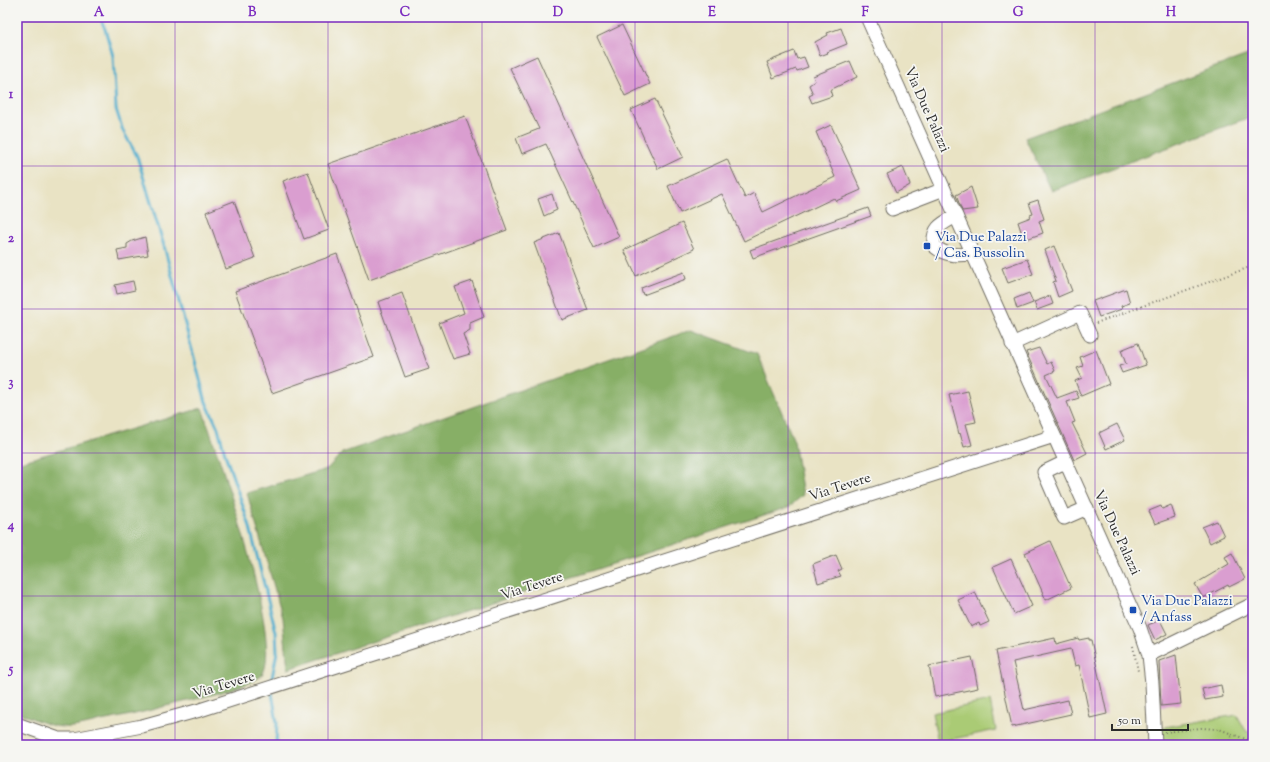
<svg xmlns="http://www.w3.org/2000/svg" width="1270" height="762" viewBox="0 0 1270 762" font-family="'Sorts Mill Goudy',serif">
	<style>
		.green { fill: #aacb74; stroke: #6a7b50 }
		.forest { fill: #87af66; stroke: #596d48 }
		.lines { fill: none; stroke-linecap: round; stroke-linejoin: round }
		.stream { stroke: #4fadcd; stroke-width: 3 }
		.building { fill: #da9ed0 }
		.minor-casing { stroke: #6e6b61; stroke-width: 15 }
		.path { stroke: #6e6b61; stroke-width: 2; stroke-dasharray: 1 3; stroke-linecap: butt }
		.minor { stroke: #fff; stroke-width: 13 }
		.grid { fill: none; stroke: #7b2cbf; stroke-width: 1; stroke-opacity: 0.55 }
		.transit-dot { fill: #1a4fb4; stroke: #f6f6f2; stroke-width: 1.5 }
		.labels { text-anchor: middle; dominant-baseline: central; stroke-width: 3.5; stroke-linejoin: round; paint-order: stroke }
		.street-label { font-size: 14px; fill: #2b2b2b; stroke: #f6f6f2 }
		.transit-label { font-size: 14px; fill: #164399; stroke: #f6f6f2; text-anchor: start }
		.neatline { fill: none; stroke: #7b2cbf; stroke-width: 1.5 }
		.grid-label { font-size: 13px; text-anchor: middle; font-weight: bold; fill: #7b2cbf }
	</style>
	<rect width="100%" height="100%" fill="#f6f6f2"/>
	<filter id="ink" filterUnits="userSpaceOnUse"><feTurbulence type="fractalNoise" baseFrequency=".025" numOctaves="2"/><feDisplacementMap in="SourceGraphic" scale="8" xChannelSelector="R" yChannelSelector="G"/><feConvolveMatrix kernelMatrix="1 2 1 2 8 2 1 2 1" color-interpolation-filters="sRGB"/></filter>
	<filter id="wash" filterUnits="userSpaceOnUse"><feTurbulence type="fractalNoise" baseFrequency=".012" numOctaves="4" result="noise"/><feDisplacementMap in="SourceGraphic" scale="16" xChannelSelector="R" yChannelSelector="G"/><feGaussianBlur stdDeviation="0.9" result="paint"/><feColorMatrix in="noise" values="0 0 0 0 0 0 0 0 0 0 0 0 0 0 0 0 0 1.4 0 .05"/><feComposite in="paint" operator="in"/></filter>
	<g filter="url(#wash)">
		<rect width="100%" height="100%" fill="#e9e3c4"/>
		<g class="green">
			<path d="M990,701L996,730L938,742L932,713Z"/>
			<path d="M1237,715L1246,731L1253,734V745H1160L1159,728Z"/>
		</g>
		<g class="forest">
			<path d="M1253,53V116L1051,191L1025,138Z"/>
			<path d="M691,330L757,354L794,441L803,495L789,507L288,669L283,618L247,493L327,469L342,453Z"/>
			<path d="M202,408C215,448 287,647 261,676C250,687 184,702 166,706C145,712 123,717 101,721C89,724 75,728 63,727C47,726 32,718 17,712V463Z"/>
		</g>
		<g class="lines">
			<g class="stream">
				<path d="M100,17L105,29L113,56L116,109L123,131L137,156L164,246L206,402L218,428L226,457L249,524L276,632L277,652L271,683"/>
				<path d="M272,693L277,723L276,745"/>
			</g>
		</g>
		<g id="blocks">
			<g class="building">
				<path d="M622,25L650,84L625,96L597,37Z"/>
				<path d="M841,28L847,44L827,52L828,53L820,56L815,42L828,35L827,33Z"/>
				<path d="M794,51L797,59L804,57L808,67L797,71L796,69L773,78L767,62Z"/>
				<path d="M537,56L619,237L594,248L546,144L522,154L516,138L539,129L510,68Z"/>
				<path d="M850,61L857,77L830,90L832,96L812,103L809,96L813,94L809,85L815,81L813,76Z"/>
				<path d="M655,99L683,157L658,169L631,110Z"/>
				<path d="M465,116L507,230L369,280L328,164Z"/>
				<path d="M831,125L861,190L836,201L834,198L744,241L722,194L680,213L668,186L727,159L745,198L754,193L763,212L835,177L816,132Z"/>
				<path d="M903,167L910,185L896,193L887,174Z"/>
				<path d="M308,172L329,230L304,239L283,181Z"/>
				<path d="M971,187L978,209L962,211L956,195Z"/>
				<path d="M552,194L557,210L544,216L538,199Z"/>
				<path d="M1038,200L1044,219L1039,221L1043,233L1024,240L1018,222L1031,217L1030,215L1033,214L1029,203Z"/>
				<path d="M234,201L255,258L226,269L206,212Z"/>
				<path d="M868,208L871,216L753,258L750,250Z"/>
				<path d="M682,223L694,249L636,276L624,250Z"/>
				<path d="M559,233L588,310L562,320L534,243Z"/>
				<path d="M145,237L148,255L119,260L117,250L127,248V244L132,241Z"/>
				<path d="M1054,246L1072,291L1058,297L1053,282L1056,281L1045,250Z"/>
				<path d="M337,254L374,357L272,393L235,291Z"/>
				<path d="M1027,259L1033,274L1008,283L1002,268Z"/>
				<path d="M684,272L686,279L643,295L641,288Z"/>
				<path d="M133,281L135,290L117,294L115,285Z"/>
				<path d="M472,281L484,317L470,323V330L463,334L470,354L453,359L439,323L464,313L455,287Z"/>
				<path d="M1126,289L1130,303L1121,306L1122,309L1099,317L1093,301Z"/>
				<path d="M402,293L429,369L405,377L378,302Z"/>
				<path d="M1029,293L1033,303L1017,309L1014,299Z"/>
				<path d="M1050,296L1053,304L1037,310L1034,302Z"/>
				<path d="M1138,343L1146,365L1122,373L1119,366L1126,364L1121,350Z"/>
				<path d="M1039,348L1047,364L1051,362L1055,371L1046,375L1057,398L1076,391L1079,398L1067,402L1075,422L1072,423L1087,453L1074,460L1026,352Z"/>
				<path d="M1096,350L1109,384L1081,396L1075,381L1082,378L1077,368L1083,366L1080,357Z"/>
				<path d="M968,391L976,422L966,424L972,445L964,447L960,433L959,434L949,395Z"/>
				<path d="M1117,424L1125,440L1106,449L1099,433Z"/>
				<path d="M1171,505L1175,517L1155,524L1149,511L1161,506L1162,509Z"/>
				<path d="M1217,521L1224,536L1210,543L1202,527Z"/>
				<path d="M1050,541L1071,588L1046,600L1025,553Z"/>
				<path d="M1232,553L1245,579L1229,587L1228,585L1203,598L1195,584L1229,564L1225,557Z"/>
				<path d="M836,555L842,569L838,571L841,576L818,583L813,564Z"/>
				<path d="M1011,559L1032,606L1014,614L993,567Z"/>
				<path d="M975,592L989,622L980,626L979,623L971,627L958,600Z"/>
				<path d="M1160,620L1167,634L1155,640L1148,625Z"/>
				<path d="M1055,638L1056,644L1078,638L1079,640L1089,638V640H1091L1107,714L1090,718L1079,665L1075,666L1071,649L1013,662L1024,710L1068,700L1071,714L1012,727L996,651Z"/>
				<path d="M1176,655L1181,704L1161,706L1159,661Z"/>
				<path d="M972,657L978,688L935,697L929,666Z"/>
				<path d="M1221,685L1223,697L1205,700L1202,689Z"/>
			</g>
		</g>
	</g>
	<g filter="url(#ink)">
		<use href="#blocks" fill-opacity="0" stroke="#6e6b61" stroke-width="1"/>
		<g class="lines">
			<g class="minor-casing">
				<g id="minor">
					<path d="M867,17L1140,628L1149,655L1152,683L1155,745"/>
					<path d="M892,209L944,189"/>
					<path d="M956,216C941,224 932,228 934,246C947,257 958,255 974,254"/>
					<path d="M1012,344L1080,313L1090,335"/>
					<path d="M1065,462L1044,472L1064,518L1087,508"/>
					<path d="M1149,655L1253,604"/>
					<path d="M17,724L59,739H74L142,726L200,710L1054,436"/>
				</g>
			</g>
			<g class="path">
				<path d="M1096,323L1253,266"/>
				<path d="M1133,646L1138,671"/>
				<path d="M1165,732L1201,728L1219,729L1253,742"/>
				<path d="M1229,745L1232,734"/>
			</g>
			<use href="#minor" class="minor"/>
		</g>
	</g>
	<path class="grid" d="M175,17V745M328,17V745M482,17V745M635,17V745M788,17V745M942,17V745M1095,17V745M17,166H1253M17,309H1253M17,453H1253M17,596H1253"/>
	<g class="transit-dot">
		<rect x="923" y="242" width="8" height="8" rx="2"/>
		<rect x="1129" y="606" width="8" height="8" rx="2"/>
	</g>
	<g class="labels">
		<g class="street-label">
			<text transform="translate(926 110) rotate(66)">Via Due Palazzi</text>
			<text transform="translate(840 488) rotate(-18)">Via Tevere</text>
			<text transform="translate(1116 533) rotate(65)">Via Due Palazzi</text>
			<text transform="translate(532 587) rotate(-18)">Via Tevere</text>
			<text transform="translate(224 686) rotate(-17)">Via Tevere</text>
		</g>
		<g class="transit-label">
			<text x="935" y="238">Via Due Palazzi<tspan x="935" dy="16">/ Cas. Bussolin</tspan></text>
			<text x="1141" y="602">Via Due Palazzi<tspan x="1141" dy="16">/ Anfass</tspan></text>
		</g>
	</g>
	<rect width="1270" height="762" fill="none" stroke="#f6f6f2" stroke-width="44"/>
	<path d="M1112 724v6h76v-6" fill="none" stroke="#2b2b2b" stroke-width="2"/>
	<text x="1118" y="724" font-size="12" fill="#2b2b2b" stroke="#f6f6f2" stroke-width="3" paint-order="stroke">50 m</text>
	<rect x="22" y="22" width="1226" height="718" class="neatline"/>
	<g class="grid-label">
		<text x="99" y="16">A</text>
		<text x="252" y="16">B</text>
		<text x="405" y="16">C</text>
		<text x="558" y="16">D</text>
		<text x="712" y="16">E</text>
		<text x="865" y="16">F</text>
		<text x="1018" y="16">G</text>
		<text x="1171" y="16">H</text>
		<text x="11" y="98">1</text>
		<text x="11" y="242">2</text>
		<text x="11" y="386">3</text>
		<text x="11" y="529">4</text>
		<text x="11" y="673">5</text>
	</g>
</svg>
